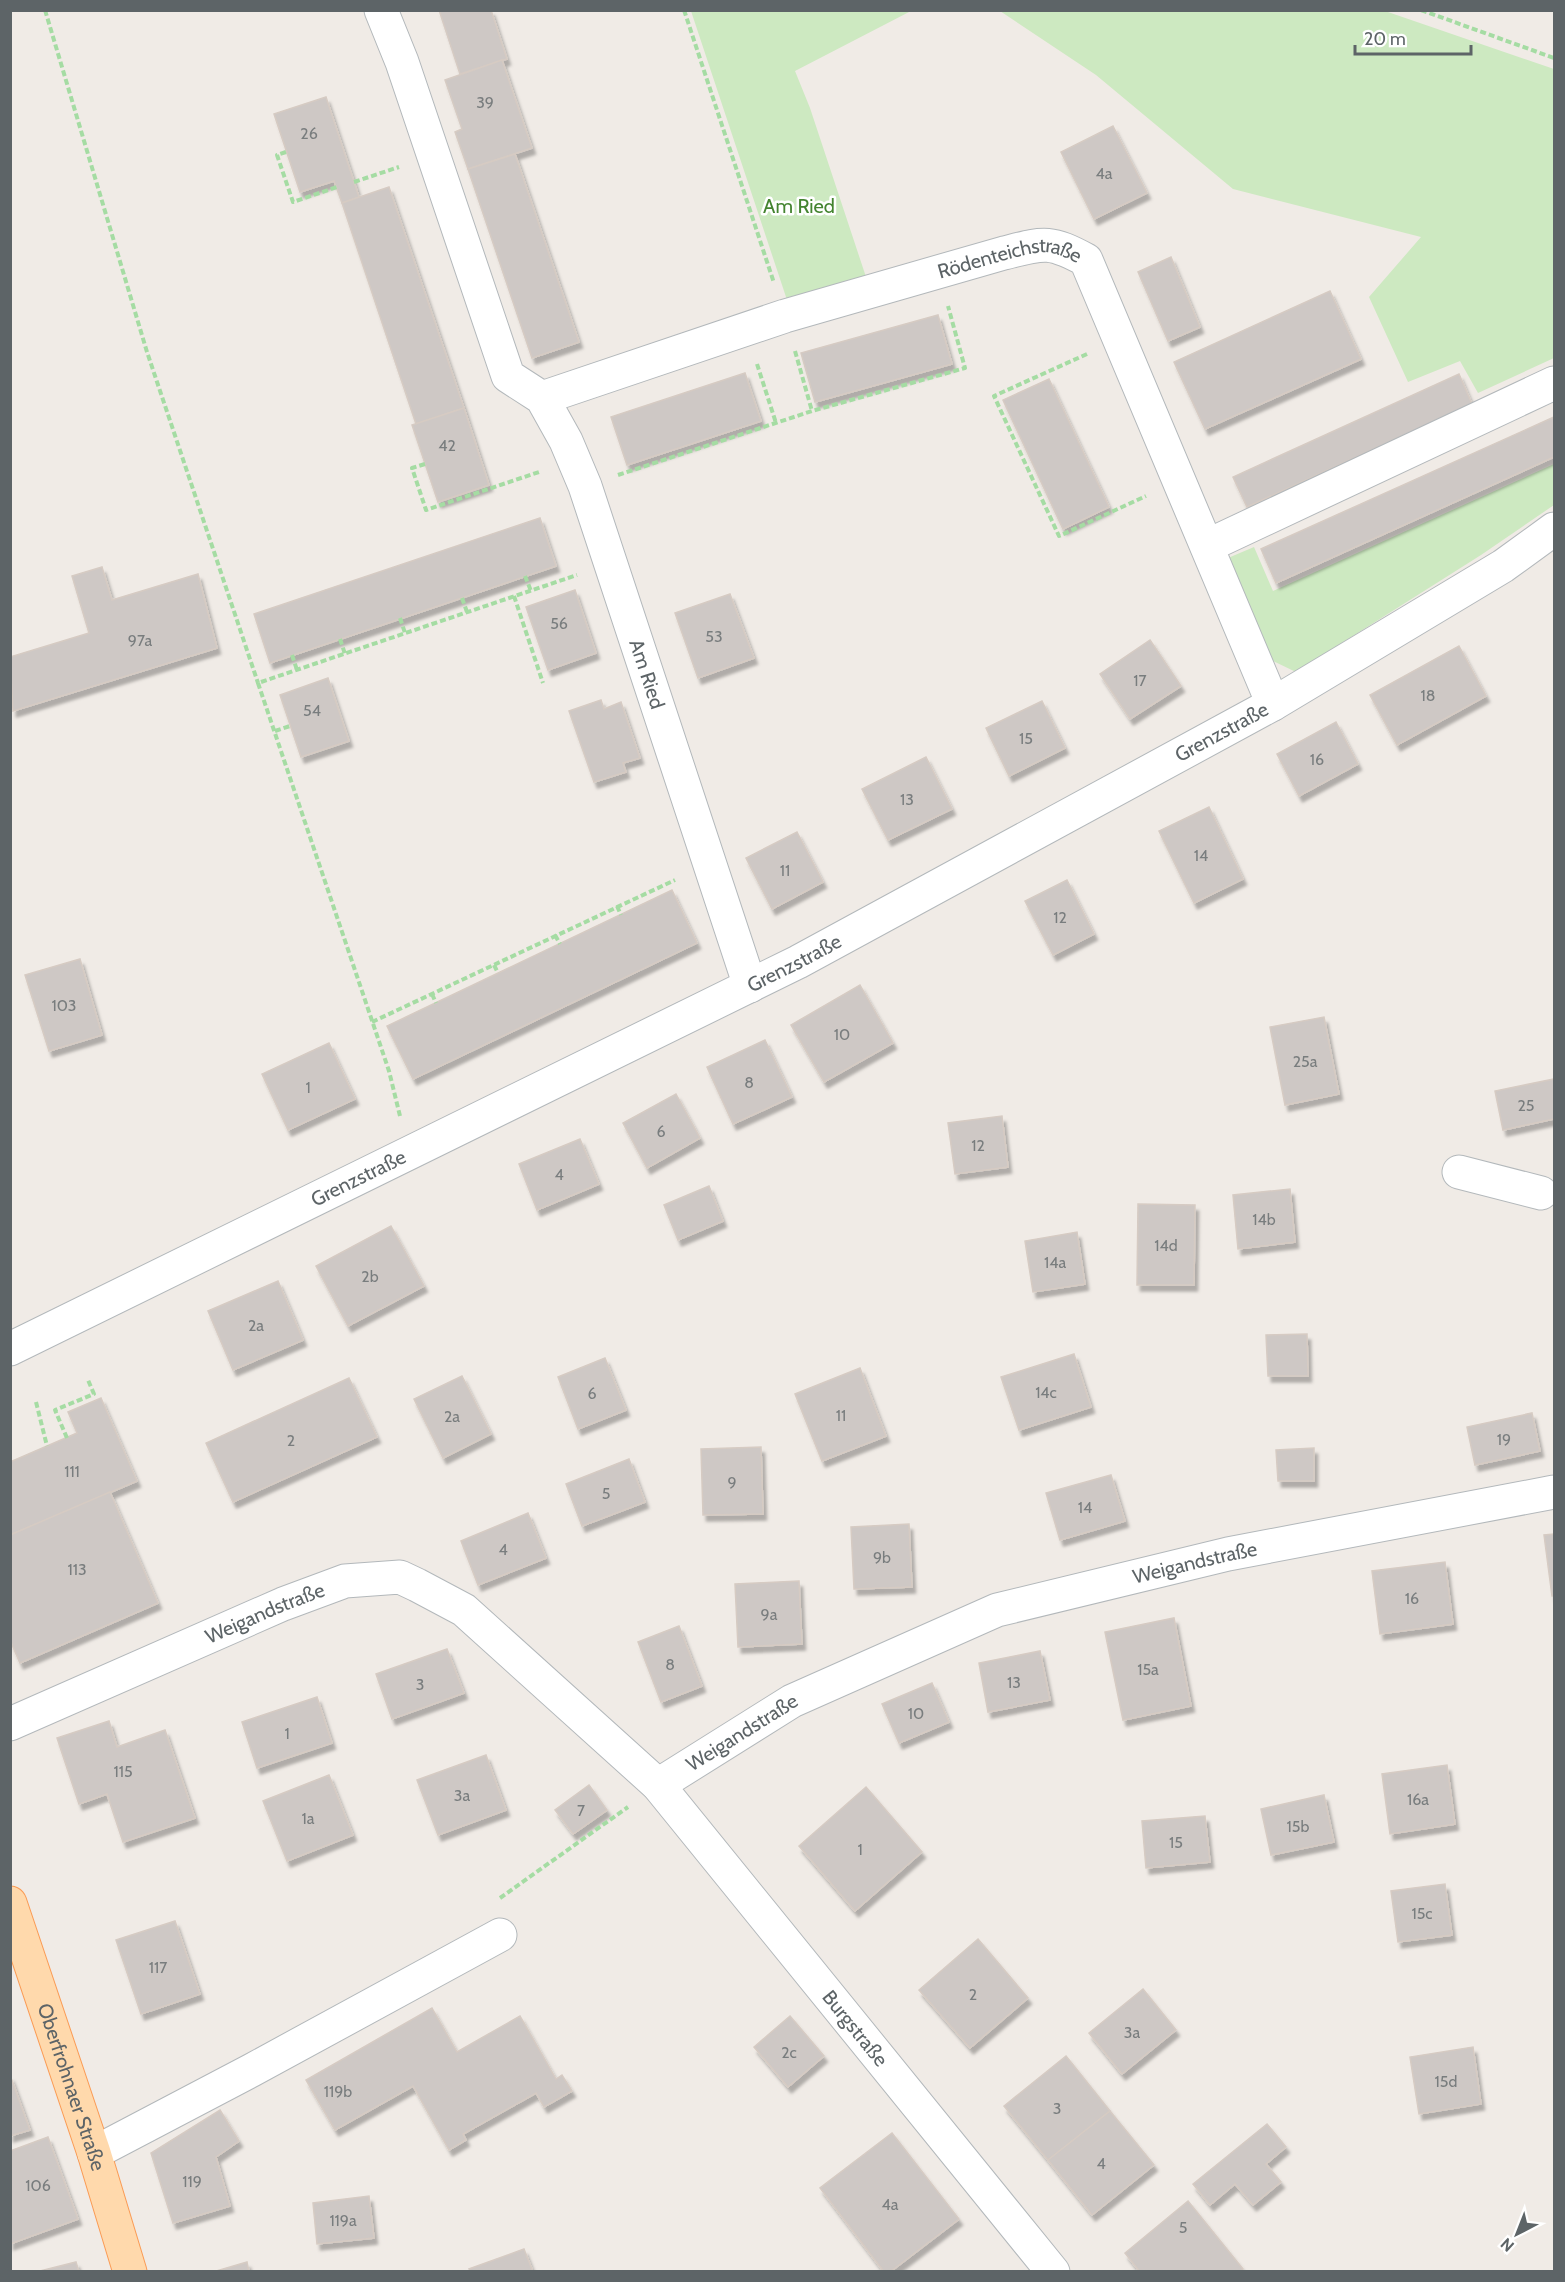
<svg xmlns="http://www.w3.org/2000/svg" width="1565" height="2282" viewBox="0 0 1565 2282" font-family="Cabin,sans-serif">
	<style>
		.green { fill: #cde9c1 }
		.building { fill: #cec8c5; stroke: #d6cbc3; stroke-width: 1.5; filter: url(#shadow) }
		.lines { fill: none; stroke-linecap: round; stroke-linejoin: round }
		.minor-casing { stroke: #b3b8bb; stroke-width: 35 }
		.major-casing { stroke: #fa9b55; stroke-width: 35 }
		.path { stroke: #a5dca3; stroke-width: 4; stroke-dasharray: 6 3; stroke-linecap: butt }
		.minor { stroke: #fff; stroke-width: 33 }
		.major { stroke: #ffd9ac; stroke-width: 33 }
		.labels { text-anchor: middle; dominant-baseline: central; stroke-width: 5; stroke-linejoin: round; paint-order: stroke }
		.number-label { font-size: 16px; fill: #797d7e }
		.park-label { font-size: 20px; fill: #448430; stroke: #fff }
		.street-label { font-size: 20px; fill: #5d6467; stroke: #fff }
	</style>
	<defs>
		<filter id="shadow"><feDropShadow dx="3.5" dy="6" stdDeviation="1.5" flood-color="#0004"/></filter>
	</defs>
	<rect width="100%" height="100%" fill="#f0ebe6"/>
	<g class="green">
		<path d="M691,11H911L795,71L810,108L866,277L788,303Z"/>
		<path d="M1000,11H1385L1554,69V358L1478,393L1460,361L1408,382L1369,297L1421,237L1233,189L1096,75Z"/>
		<path d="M1554,464V505L1481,555L1296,672L1273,661L1228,558L1254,547L1273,591Z"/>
	</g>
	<g class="building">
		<path d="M439,10H491L507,59L460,74Z"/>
		<path d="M502,60L532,148L468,169L455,132L462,129L445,80Z"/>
		<path d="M326,97L359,197L342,203L334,181L300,192L274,114Z"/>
		<path d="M1113,126L1147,193L1094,219L1061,152Z"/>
		<path d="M515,154L579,342L532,358L468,169Z"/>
		<path d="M389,187L464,408L416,424L342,203Z"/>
		<path d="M1171,257L1200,327L1168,341L1138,272Z"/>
		<path d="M1330,291L1361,359L1205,429L1174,362Z"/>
		<path d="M938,315L952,364L815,402L801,353Z"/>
		<path d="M745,373L761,421L627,465L611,417Z"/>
		<path d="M1459,374L1472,404L1247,507L1233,477Z"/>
		<path d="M1049,379L1109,507L1063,529L1003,400Z"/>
		<path d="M464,408L489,485L438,502L412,425Z"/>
		<path d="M1554,417V457L1276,583L1261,549Z"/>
		<path d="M540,518L556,566L270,663L254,614Z"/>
		<path d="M102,567L112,600L198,574L217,648L13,711L10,657L89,633L72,576Z"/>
		<path d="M575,590L596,653L548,670L526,607Z"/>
		<path d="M730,594L754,658L698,678L675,613Z"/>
		<path d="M1150,640L1181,686L1130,719L1100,674Z"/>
		<path d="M1459,646L1486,696L1397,745L1370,695Z"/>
		<path d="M328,678L349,741L301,757L280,695Z"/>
		<path d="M601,700L604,709L621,702L640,758L623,763L626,772L594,782L569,711Z"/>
		<path d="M1042,701L1065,748L1009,776L986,728Z"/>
		<path d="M1336,722L1358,764L1299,796L1277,754Z"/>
		<path d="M926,757L952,809L888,840L862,789Z"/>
		<path d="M1209,807L1243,879L1194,903L1159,831Z"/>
		<path d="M797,832L823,882L772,909L746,858Z"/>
		<path d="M1067,880L1094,934L1053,955L1025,901Z"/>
		<path d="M672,890L697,943L413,1079L387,1026Z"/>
		<path d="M80,959L102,1035L49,1051L25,975Z"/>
		<path d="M860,985L893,1043L824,1082L791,1025Z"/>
		<path d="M1324,1017L1339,1094L1285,1105L1270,1027Z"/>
		<path d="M765,1040L792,1097L733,1124L707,1067Z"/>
		<path d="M329,1043L355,1099L288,1130L262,1074Z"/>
		<path d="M1554,1079V1119L1503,1130L1495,1091Z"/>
		<path d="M676,1094L700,1138L647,1168L623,1123Z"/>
		<path d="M1002,1116L1008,1167L955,1174L948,1123Z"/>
		<path d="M580,1139L599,1184L537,1210L519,1164Z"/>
		<path d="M709,1186L723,1221L678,1240L664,1205Z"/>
		<path d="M1290,1189L1295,1242L1238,1249L1233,1195Z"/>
		<path d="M1138,1204L1195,1205L1194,1285H1137Z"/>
		<path d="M391,1226L424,1286L348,1326L316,1266Z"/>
		<path d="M1077,1232L1085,1284L1033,1292L1025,1241Z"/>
		<path d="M278,1281L303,1340L233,1370L208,1311Z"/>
		<path d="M1307,1334L1308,1376H1268L1266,1335Z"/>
		<path d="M1074,1354L1091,1407L1019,1430L1001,1377Z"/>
		<path d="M605,1358L626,1410L578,1429L558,1377Z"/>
		<path d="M860,1368L886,1436L822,1461L795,1394Z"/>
		<path d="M462,1376L491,1434L443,1458L414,1399Z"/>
		<path d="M349,1378L377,1437L233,1502L206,1443Z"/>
		<path d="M101,1398L137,1481L10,1535V1462L77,1433L68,1412Z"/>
		<path d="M1532,1413L1540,1451L1475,1465L1467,1427Z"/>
		<path d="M761,1447L763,1514L703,1515L701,1449Z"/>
		<path d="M1314,1448V1481H1278L1276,1450Z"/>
		<path d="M629,1459L645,1502L582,1526L566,1484Z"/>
		<path d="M1111,1475L1125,1521L1060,1540L1046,1493Z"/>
		<path d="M110,1492L158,1603L20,1663L10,1640V1535Z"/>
		<path d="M528,1513L546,1558L478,1585L461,1541Z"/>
		<path d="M909,1524L912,1587L854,1589L851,1527Z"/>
		<path d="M1554,1534V1596H1552L1544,1535Z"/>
		<path d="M1445,1562L1453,1624L1380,1634L1372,1571Z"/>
		<path d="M799,1581L802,1644L738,1647L735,1584Z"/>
		<path d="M1174,1618L1191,1706L1123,1720L1105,1632Z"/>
		<path d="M679,1626L702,1686L661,1702L638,1642Z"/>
		<path d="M447,1649L464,1693L392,1719L376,1674Z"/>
		<path d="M1040,1651L1050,1700L988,1712L979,1663Z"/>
		<path d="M932,1683L949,1722L899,1743L882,1704Z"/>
		<path d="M317,1697L332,1743L257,1768L242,1722Z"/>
		<path d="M109,1721L117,1747L165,1730L195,1818L123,1842L107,1794L79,1804L57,1738Z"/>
		<path d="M486,1755L506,1810L438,1835L417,1780Z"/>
		<path d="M1447,1765L1455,1824L1390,1834L1382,1774Z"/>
		<path d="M329,1775L353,1835L287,1861L263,1801Z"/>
		<path d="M589,1785L607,1810L573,1834L555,1810Z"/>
		<path d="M866,1787L922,1852L855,1911L799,1846Z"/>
		<path d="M1324,1795L1334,1842L1271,1855L1261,1809Z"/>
		<path d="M1205,1816L1210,1862L1146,1868L1142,1821Z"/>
		<path d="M1445,1884L1452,1935L1398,1942L1391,1891Z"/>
		<path d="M175,1921L200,1994L141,2014L116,1940Z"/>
		<path d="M978,1939L1028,1998L970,2048L919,1990Z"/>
		<path d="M1143,1989L1176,2030L1122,2074L1089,2033Z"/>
		<path d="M432,2008L457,2052L520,2016L556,2079L562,2075L572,2091L544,2107L536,2093L463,2134L466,2140L449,2150L413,2086L335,2130L306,2080Z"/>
		<path d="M790,2016L824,2056L788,2087L754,2047Z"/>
		<path d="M1473,2047L1481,2104L1419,2114L1410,2057Z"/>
		<path d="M1066,2056L1110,2111L1048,2160L1004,2106Z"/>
		<path d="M10,2075L30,2130L10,2136Z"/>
		<path d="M220,2110L239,2141L216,2157L230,2206L173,2223L151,2153Z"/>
		<path d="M1110,2111L1154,2165L1092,2215L1048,2160Z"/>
		<path d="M1267,2124L1286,2147L1266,2164L1281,2182L1253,2205L1235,2184L1210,2205L1193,2184Z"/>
		<path d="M892,2133L959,2219L890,2272H884L820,2188Z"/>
		<path d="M48,2137L78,2219L10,2244V2151Z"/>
		<path d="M369,2196L374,2238L317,2244L313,2203Z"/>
		<path d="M1188,2201L1243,2269L1240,2272H1140L1125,2253Z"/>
		<path d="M524,2249L533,2272H471L469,2269Z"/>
		<path d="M76,2262L79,2272H36Z"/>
		<path d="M247,2262L249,2272H213Z"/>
	</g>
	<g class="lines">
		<g class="minor-casing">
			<g id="minor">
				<path id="s1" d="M381,10L402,62L508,376L542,398L566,441L585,486L750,986"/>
				<path id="s2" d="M542,398L785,316L1004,253C1044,243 1049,240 1086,260L1273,704"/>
				<path d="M1207,546L1554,383"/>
				<path d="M1459,1172L1541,1193"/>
				<path id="s3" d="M10,1349L798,962L1273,704L1503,566L1554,529"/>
				<path id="s4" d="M10,1724L283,1604L345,1581L400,1577L417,1585L464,1610L658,1785L1053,2272"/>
				<path id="s5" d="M658,1785L792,1701L997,1610L1228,1554L1554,1492"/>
				<path d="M94,2153L252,2070L500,1935"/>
			</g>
		</g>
		<g class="major-casing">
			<g id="major">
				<path id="s6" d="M10,1903L94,2153L130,2272"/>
			</g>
		</g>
		<g class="path">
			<path d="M45,10L147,352L258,683"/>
			<path d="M684,10L774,283"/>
			<path d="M1421,10L1554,58"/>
			<path d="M286,152L277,155L293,202L337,187"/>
			<path d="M354,182L399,167"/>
			<path d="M795,351L812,411"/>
			<path d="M1087,354L994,396L1059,536L1146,496"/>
			<path d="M757,364L776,423"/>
			<path d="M425,464L412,468L426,510L539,472"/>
			<path d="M618,475L812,411L965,368L948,306"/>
			<path d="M525,576L531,591"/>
			<path d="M514,596L543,683"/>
			<path d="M462,598L467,612"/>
			<path d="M400,618L405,633"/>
			<path d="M340,639L345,654"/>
			<path d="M292,655L297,670"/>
			<path d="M275,731L290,726"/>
			<path d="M617,906L621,915"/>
			<path d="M555,935L560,944"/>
			<path d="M494,965L498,973"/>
			<path d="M432,994L436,1003"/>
			<path d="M372,1022L675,880"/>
			<path d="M400,1116L389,1071L258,683L577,575"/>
			<path d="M36,1402L47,1446"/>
			<path d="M67,1438L55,1410L94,1394L88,1380"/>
			<path d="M500,1898L628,1807"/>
		</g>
		<use href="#minor" class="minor"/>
		<use href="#major" class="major"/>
	</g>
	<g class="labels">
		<g class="number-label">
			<text x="485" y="102">39</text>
			<text x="309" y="133">26</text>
			<text x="1104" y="173">4a</text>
			<text x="447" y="445">42</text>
			<text x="559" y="623">56</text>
			<text x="714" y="636">53</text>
			<text x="140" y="640">97a</text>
			<text x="1140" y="680">17</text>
			<text x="1428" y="695">18</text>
			<text x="312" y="710">54</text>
			<text x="1026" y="738">15</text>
			<text x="1317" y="759">16</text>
			<text x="907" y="799">13</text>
			<text x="1201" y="855">14</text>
			<text x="785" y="870">11</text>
			<text x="1060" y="917">12</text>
			<text x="64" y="1005">103</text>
			<text x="842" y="1034">10</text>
			<text x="1305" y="1061">25a</text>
			<text x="749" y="1082">8</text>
			<text x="308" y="1087">1</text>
			<text x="1526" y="1105">25</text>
			<text x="661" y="1131">6</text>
			<text x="978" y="1145">12</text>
			<text x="559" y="1174">4</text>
			<text x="1264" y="1219">14b</text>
			<text x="1166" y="1245">14d</text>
			<text x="1055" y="1262">14a</text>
			<text x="370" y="1276">2b</text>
			<text x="256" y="1325">2a</text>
			<text x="1046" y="1392">14c</text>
			<text x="592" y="1393">6</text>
			<text x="841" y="1415">11</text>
			<text x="452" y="1416">2a</text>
			<text x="1504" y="1439">19</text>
			<text x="291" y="1440">2</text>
			<text x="72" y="1471">111</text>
			<text x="732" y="1482">9</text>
			<text x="606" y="1493">5</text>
			<text x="1085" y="1507">14</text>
			<text x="503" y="1549">4</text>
			<text x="882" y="1557">9b</text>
			<text x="77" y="1569">113</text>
			<text x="1412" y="1598">16</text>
			<text x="769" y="1614">9a</text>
			<text x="670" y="1664">8</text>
			<text x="1148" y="1669">15a</text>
			<text x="1014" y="1682">13</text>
			<text x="420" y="1684">3</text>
			<text x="916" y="1713">10</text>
			<text x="287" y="1733">1</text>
			<text x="123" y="1771">115</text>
			<text x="462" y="1795">3a</text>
			<text x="1418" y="1799">16a</text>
			<text x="581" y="1810">7</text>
			<text x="308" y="1818">1a</text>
			<text x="1298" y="1826">15b</text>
			<text x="1176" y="1842">15</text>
			<text x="860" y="1849">1</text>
			<text x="1422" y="1913">15c</text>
			<text x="158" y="1967">117</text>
			<text x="973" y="1994">2</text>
			<text x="1132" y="2032">3a</text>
			<text x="789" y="2052">2c</text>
			<text x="1446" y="2081">15d</text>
			<text x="338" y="2091">119b</text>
			<text x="1057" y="2108">3</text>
			<text x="1101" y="2163">4</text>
			<text x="192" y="2181">119</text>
			<text x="38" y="2185">106</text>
			<text x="890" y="2204">4a</text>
			<text x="343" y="2220">119a</text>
			<text x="1183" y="2227">5</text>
		</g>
		<g class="park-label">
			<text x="799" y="206">Am Ried</text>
		</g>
		<g class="street-label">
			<text stroke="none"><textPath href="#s2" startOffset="490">Rödenteichstraße</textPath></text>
			<text stroke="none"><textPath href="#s1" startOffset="724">Am Ried</textPath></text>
			<text stroke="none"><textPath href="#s3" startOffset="1360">Grenzstraße</textPath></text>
			<text stroke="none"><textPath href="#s3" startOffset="874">Grenzstraße</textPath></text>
			<text stroke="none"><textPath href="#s3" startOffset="388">Grenzstraße</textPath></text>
			<text stroke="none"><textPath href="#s5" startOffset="586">Weigandstraße</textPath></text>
			<text stroke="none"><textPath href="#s4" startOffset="278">Weigandstraße</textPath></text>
			<text stroke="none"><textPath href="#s5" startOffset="99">Weigandstraße</textPath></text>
			<text stroke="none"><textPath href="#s4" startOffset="1066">Burgstraße</textPath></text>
			<text stroke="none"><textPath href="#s6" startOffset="194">Oberfrohnaer Straße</textPath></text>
		</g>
	</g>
	<rect width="1565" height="2282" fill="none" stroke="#5d6467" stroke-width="24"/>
	<g transform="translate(1517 2234) rotate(222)" stroke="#ffffff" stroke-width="4.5" paint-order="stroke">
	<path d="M0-4.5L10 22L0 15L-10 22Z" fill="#5d6467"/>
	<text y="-9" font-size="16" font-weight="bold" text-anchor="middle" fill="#5d6467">N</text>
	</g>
	<path d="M1355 45v9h116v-9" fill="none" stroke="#5d6467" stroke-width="3"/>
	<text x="1364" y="45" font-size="18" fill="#5d6467" stroke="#ffffff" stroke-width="4.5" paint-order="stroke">20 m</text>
</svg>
